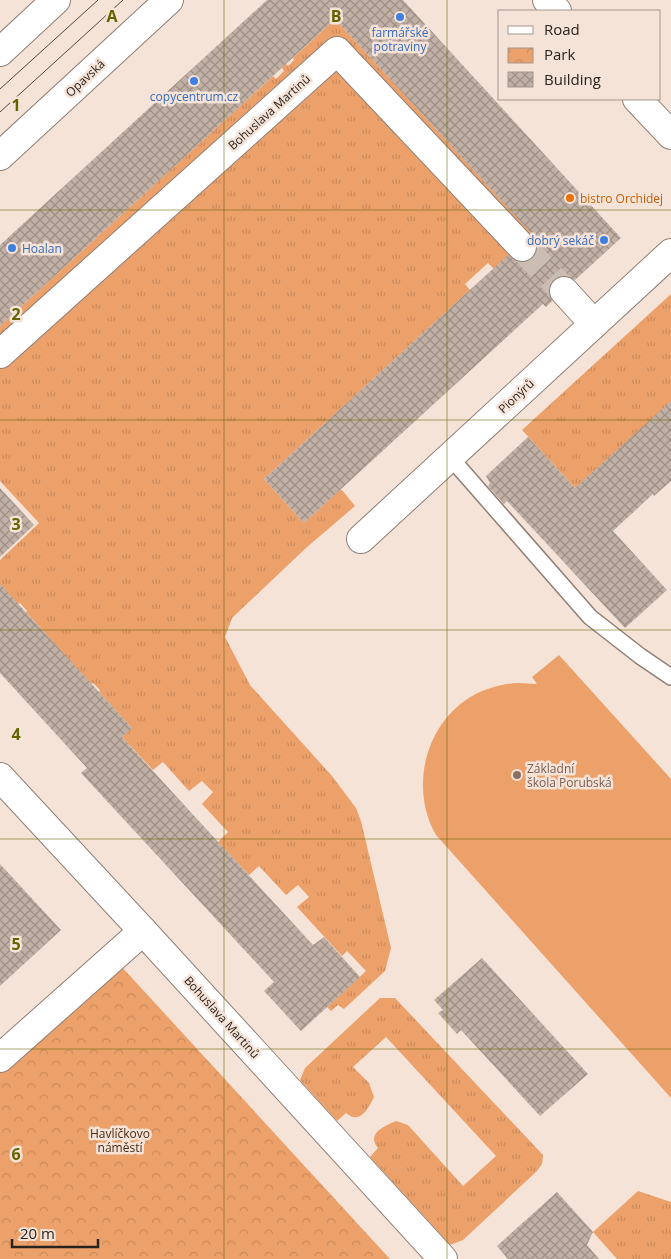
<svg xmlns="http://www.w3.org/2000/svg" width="671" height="1259" viewBox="0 0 671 1259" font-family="'Open Sans',sans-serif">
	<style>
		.grass { fill: url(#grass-tufts) }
		.park { fill: url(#park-crowns) }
		.pitch { fill: #eda16a }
		.building { fill: url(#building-cross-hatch) }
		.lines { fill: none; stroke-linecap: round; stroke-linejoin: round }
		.street-tunnel { stroke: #ccbdb3; stroke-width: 28; stroke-dasharray: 28 14; stroke-linecap: butt }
		.lane-casing { stroke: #8f7f75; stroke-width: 18 }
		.street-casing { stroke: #8f7f75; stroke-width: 30 }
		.secondary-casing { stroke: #8f7f75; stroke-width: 30 }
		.lane { stroke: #fff; stroke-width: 15 }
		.street { stroke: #fff; stroke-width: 28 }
		.secondary { stroke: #fff; stroke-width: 28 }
		.tram { stroke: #504842; stroke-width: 1 }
		.grid { fill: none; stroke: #616500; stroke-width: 1; stroke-opacity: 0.55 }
		.shop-dot { fill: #3f7fe0; stroke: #f5e3d8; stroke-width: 2 }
		.food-dot { fill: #e8710a; stroke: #f5e3d8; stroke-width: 2 }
		.education-dot { fill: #8d6e63; stroke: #f5e3d8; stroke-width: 2 }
		.labels { text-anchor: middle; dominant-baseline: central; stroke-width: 5; stroke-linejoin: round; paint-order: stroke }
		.shop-label { font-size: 12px; fill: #366cbe; stroke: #f5e3d8 }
		.street-label { font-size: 12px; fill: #29231e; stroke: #f5e3d8 }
		.food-label { font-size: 12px; fill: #c56008; stroke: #f5e3d8; text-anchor: start }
		.education-label { font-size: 12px; fill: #785e54; stroke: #f5e3d8; text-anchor: start }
		.park-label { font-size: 12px; fill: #4a2a12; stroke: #f5e3d8 }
		.grid-label { font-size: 16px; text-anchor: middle; font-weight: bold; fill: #616500; stroke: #f5e3d8; stroke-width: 5; stroke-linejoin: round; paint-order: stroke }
	</style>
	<defs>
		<pattern id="grass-tufts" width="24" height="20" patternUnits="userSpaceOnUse" patternTransform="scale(1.25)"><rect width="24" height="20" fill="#eda16a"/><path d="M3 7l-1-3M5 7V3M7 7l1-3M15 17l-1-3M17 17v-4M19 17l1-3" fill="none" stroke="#cb8a5b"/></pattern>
		<pattern id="park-crowns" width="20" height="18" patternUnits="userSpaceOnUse" patternTransform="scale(1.25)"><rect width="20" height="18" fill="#eda16a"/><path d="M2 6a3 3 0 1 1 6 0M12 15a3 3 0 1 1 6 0" fill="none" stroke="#cb8a5b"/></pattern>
		<pattern id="building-cross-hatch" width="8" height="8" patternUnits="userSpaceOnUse" patternTransform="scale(1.25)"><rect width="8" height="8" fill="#c1b0a5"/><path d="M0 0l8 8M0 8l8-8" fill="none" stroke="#9d8f86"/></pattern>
	</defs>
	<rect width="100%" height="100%" fill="#f5e3d8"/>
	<g class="grass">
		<path d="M335,19L534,236L506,262L494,269L488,263L465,284L470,290L264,479L304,523L340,490H342L355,506L306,548L232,618L225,637L250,685L332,776L356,808L361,821L391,948L385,971L344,1009L338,1005L331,1011L327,1007L366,971L347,951L342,956L297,907L309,897L298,885L286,895L259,866L249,875L218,842L228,832L202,804L213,792L202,781L189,791L163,762L153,770L122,737L132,728L99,692L100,690L93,683L91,684L26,612L27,611L20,603L18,604L0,585V560L39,523L0,481V326L273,76L276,79L284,71L282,68L286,64L288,66L294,60L293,58Z"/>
		<path d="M671,294V414L575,488L522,430Z"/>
		<path d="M380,998H395L543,1155L542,1164L537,1171L463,1240L450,1245L370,1157L378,1148C366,1134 384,1126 396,1121L408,1125L463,1186L496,1156L386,1037L353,1067L369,1083L374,1097C368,1109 360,1125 346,1113L337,1121L300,1080L305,1068Z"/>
		<path d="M638,1191L671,1202V1259H617L593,1232Z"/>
	</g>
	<path class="park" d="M120,965L390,1259H0V1069Z"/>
	<path class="pitch" d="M559,655L671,779V1098L436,835C409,788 425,722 474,695C485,689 505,683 518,683C524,683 530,684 537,684L532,677Z"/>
	<g class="building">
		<path d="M267,0H403L621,238L575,280L568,276H561L554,279L549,287V294L552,301L546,307L543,304L304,523L264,479L508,255L517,262H525L533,258L537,251V243L532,234L335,19L0,326V245Z"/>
		<path d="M671,401V481L654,496L653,494L613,531L667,590L625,628L507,501L504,504L488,486L490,483L486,476L528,437L575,488Z"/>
		<path d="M0,488L34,525L0,557Z"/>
		<path d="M0,584L132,728L122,737L174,794L313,945L324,937L360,977L301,1031L264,991L274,982L81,773L87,768L0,673Z"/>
		<path d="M0,864L61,930L0,986Z"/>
		<path d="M482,958L588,1074L540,1116L461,1030L457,1034L438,1013L443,1010L434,1000Z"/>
		<path d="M557,1192L593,1232L587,1245L599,1259H508L497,1246Z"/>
	</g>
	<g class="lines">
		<path class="street-tunnel" d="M522,247L564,291"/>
		<g class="lane-casing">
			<path id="lane" d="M450,457L590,617L640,656L671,677"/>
		</g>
		<g class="street-casing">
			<g id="street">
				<path d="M547,0L557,11"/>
				<path d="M637,99L671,135"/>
				<path d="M564,291L594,324"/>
				<path d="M0,354L337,51L522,247"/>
				<path d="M361,539L671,253"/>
				<path d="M0,777L143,931L443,1259"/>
				<path d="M0,1058L143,931"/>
			</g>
		</g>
		<g class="secondary-casing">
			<g id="secondary">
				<path d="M0,52L56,0"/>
				<path d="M0,156L169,0"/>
			</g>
		</g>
		<use href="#lane" class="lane"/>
		<use href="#street" class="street"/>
		<use href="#secondary" class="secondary"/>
		<g class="tram">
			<path d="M0,89L98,0"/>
			<path d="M0,112L123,0"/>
		</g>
	</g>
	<path class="grid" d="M224,0V1259M447,0V1259M0,210H671M0,420H671M0,630H671M0,839H671M0,1049H671"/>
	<g class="shop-dot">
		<circle cx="400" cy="17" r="5"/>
		<circle cx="194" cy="81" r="5"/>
		<circle cx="604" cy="240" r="5"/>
		<circle cx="12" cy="248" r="5"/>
	</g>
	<circle class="food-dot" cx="570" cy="198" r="5"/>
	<circle class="education-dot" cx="517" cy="775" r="5"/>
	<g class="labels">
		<g class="shop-label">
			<text x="400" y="32">farmářské<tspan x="400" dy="14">potraviny</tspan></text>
			<text x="194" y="96">copycentrum.cz</text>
			<text x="594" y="240" text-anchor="end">dobrý sekáč</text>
			<text x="22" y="248" text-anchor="start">Hoalan</text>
		</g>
		<g class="street-label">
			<text transform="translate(85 78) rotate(-43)">Opavská</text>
			<text transform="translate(269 112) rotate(-42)">Bohuslava Martinů</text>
			<text transform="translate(516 396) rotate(-43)">Pionýrů</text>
			<text transform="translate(222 1017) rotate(48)">Bohuslava Martinů</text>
		</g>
		<g class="food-label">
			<text x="580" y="198">bistro Orchidej</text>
		</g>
		<g class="education-label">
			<text x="527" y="768">Základní<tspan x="527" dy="14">škola Porubská</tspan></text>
		</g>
		<g class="park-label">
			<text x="120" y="1133">Havlíčkovo<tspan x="120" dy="14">náměstí</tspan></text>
		</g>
	</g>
	<g class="grid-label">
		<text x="112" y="22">A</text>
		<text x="336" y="22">B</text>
		<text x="16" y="111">1</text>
		<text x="16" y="320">2</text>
		<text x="16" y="530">3</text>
		<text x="16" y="740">4</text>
		<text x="16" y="950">5</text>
		<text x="16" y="1160">6</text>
	</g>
	<rect x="498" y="10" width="162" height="90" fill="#f5e3d8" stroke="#a3968e"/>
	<rect x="508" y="26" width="25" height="8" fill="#ffffff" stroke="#a3968e"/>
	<text x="544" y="35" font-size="15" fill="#29231e">Road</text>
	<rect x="508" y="48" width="25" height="15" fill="url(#park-crowns)" stroke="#a3968e"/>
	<text x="544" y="60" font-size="15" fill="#29231e">Park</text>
	<rect x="508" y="72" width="25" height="15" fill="url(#building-cross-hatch)" stroke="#a3968e"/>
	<text x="544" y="85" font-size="15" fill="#29231e">Building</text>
	<path d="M12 1239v8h86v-8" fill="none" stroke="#29231e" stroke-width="2.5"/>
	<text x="20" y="1239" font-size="15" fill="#29231e" stroke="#f5e3d8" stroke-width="4" paint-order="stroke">20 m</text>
</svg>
